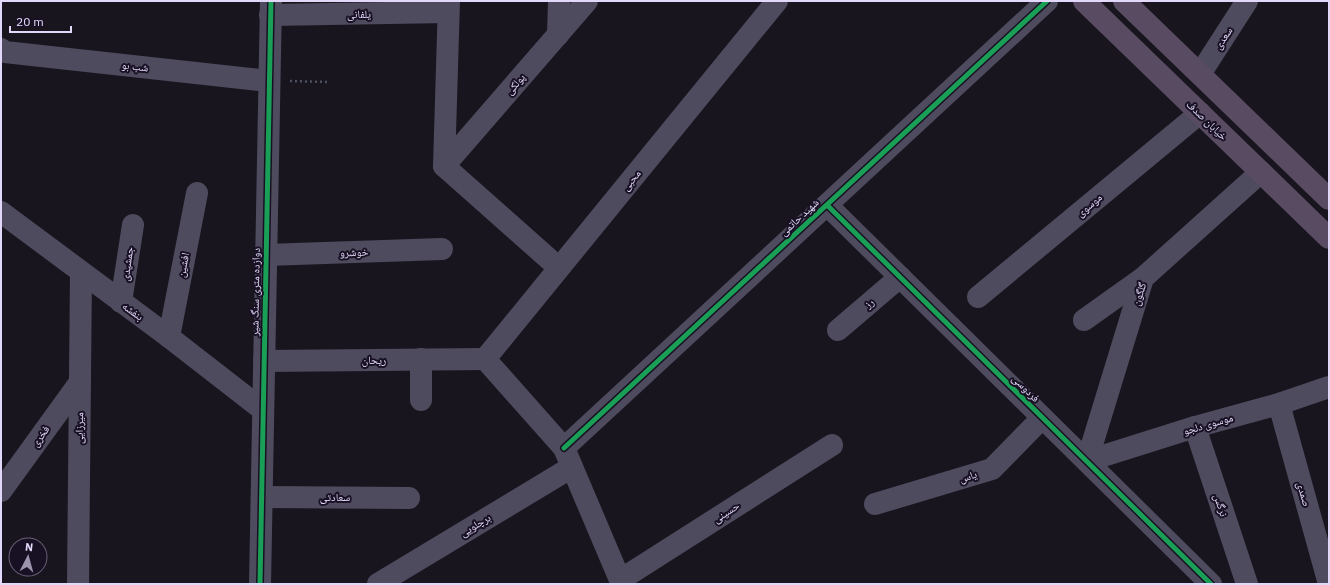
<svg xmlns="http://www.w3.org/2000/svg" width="1330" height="585" viewBox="0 0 1330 585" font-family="'IBM Plex Sans','Noto Naskh Arabic',sans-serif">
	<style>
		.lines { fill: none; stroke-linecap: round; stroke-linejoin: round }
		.path { stroke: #4b515f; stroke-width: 2.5; stroke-dasharray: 2 3; stroke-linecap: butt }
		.minor { stroke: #4f4b5e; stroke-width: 22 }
		.major { stroke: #594c62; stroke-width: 22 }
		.cycleway-casing { stroke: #181123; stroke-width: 8 }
		.cycleway { stroke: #1a9f57; stroke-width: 5 }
		.labels { text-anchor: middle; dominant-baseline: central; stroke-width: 4; stroke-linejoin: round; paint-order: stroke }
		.street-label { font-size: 11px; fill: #e2d9fa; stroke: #181123 }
	</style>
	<rect width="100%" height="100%" fill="#19151f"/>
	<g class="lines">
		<path class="path" d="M290,81L328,82"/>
		<g class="minor">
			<path d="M449,1L444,166L559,268"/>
			<path d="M270,15L448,12"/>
			<path d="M558,35L559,1"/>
			<path d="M1,49L5,52L269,81"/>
			<path d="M1200,74L1247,1"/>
			<path d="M444,166L587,1"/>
			<path d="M827,205L1211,584"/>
			<path d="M1,212L169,337L263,410"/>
			<path d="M266,255L442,249"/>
			<path d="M978,297L1200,113"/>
			<path d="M121,302L133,225"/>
			<path d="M1084,320L1143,278"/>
			<path d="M838,330L900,277"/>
			<path d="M169,337L197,193"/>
			<path d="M485,359L777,1"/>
			<path d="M485,359L564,448L620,580L624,584"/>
			<path d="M264,361L485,359"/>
			<path d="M421,400V359"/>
			<path d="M1279,404L1329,584"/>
			<path d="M1195,427L1247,584"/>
			<path d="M564,448L1047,1"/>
			<path d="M1087,461L1143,278L1261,172"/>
			<path d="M1087,461L1195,427L1279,404L1329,387"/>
			<path d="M1,491L80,382"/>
			<path d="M262,497L409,498"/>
			<path d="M875,504L992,469L1042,418"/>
			<path d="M620,580L832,445"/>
			<path d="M78,584L81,272"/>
			<path d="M260,584L271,1"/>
			<path d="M378,584L572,467"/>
		</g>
		<g class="major">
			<path d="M1084,1L1329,238"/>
			<path d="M1124,1L1329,199"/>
		</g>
		<g class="cycleway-casing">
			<g id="cycleway">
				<path d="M827,205L1211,584"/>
				<path d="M564,448L1047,1"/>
				<path d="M260,584L271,1"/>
			</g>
		</g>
		<use href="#cycleway" class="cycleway"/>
	</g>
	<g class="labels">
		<g class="street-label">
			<text transform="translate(359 14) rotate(-1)">یلفانی</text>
			<text transform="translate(1223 38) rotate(-57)">سعدی</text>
			<text transform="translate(135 66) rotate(6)">شب بو</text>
			<text transform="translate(515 84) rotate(-49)">پولکی</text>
			<text transform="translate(1207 120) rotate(44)">خیابان صدف</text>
			<text transform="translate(631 180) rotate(-51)">محبی</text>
			<text transform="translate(1089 205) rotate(-40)">موسوی</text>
			<text transform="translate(799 217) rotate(-43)">شهید حاتمی</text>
			<text transform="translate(354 252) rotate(-2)">خوشرو</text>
			<text transform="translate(127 264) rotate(-82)">جمشیدی</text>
			<text transform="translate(183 265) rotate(-79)">افشین</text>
			<text transform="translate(255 292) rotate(-89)">دوازده متری سنگ شیر</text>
			<text transform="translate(1139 294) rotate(-72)">گلگون</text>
			<text transform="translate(869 303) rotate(-40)">رز</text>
			<text transform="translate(133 311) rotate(36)">بنفشه</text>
			<text transform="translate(374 360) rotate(-1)">ریحان</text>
			<text transform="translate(1026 388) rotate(45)">فردوسی</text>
			<text transform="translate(1208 424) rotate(-16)">موسوی دلجو</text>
			<text transform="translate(79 428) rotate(-89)">میرزایی</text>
			<text transform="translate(40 436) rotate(-54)">فخری</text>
			<text transform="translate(968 476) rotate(-17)">یاس</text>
			<text transform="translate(1304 494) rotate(74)">صمدی</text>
			<text x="335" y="497">سعادتی</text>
			<text transform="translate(1221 505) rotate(72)">نرگس</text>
			<text transform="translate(726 512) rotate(-33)">حسینی</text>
			<text transform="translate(475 525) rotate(-31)">برچلویی</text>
		</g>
	</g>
	<rect width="1330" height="585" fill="none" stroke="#e2d9fa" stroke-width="4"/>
	<g transform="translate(28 557) rotate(6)"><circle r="19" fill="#181123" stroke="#696179"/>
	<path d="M0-3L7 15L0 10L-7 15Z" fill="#9c94ad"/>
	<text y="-6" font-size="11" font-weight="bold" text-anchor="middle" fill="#e2d9fa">N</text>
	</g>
	<path d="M10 26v6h61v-6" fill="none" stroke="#e2d9fa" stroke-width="2"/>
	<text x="16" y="26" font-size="12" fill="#e2d9fa" stroke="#181123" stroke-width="3" paint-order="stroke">20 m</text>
</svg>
